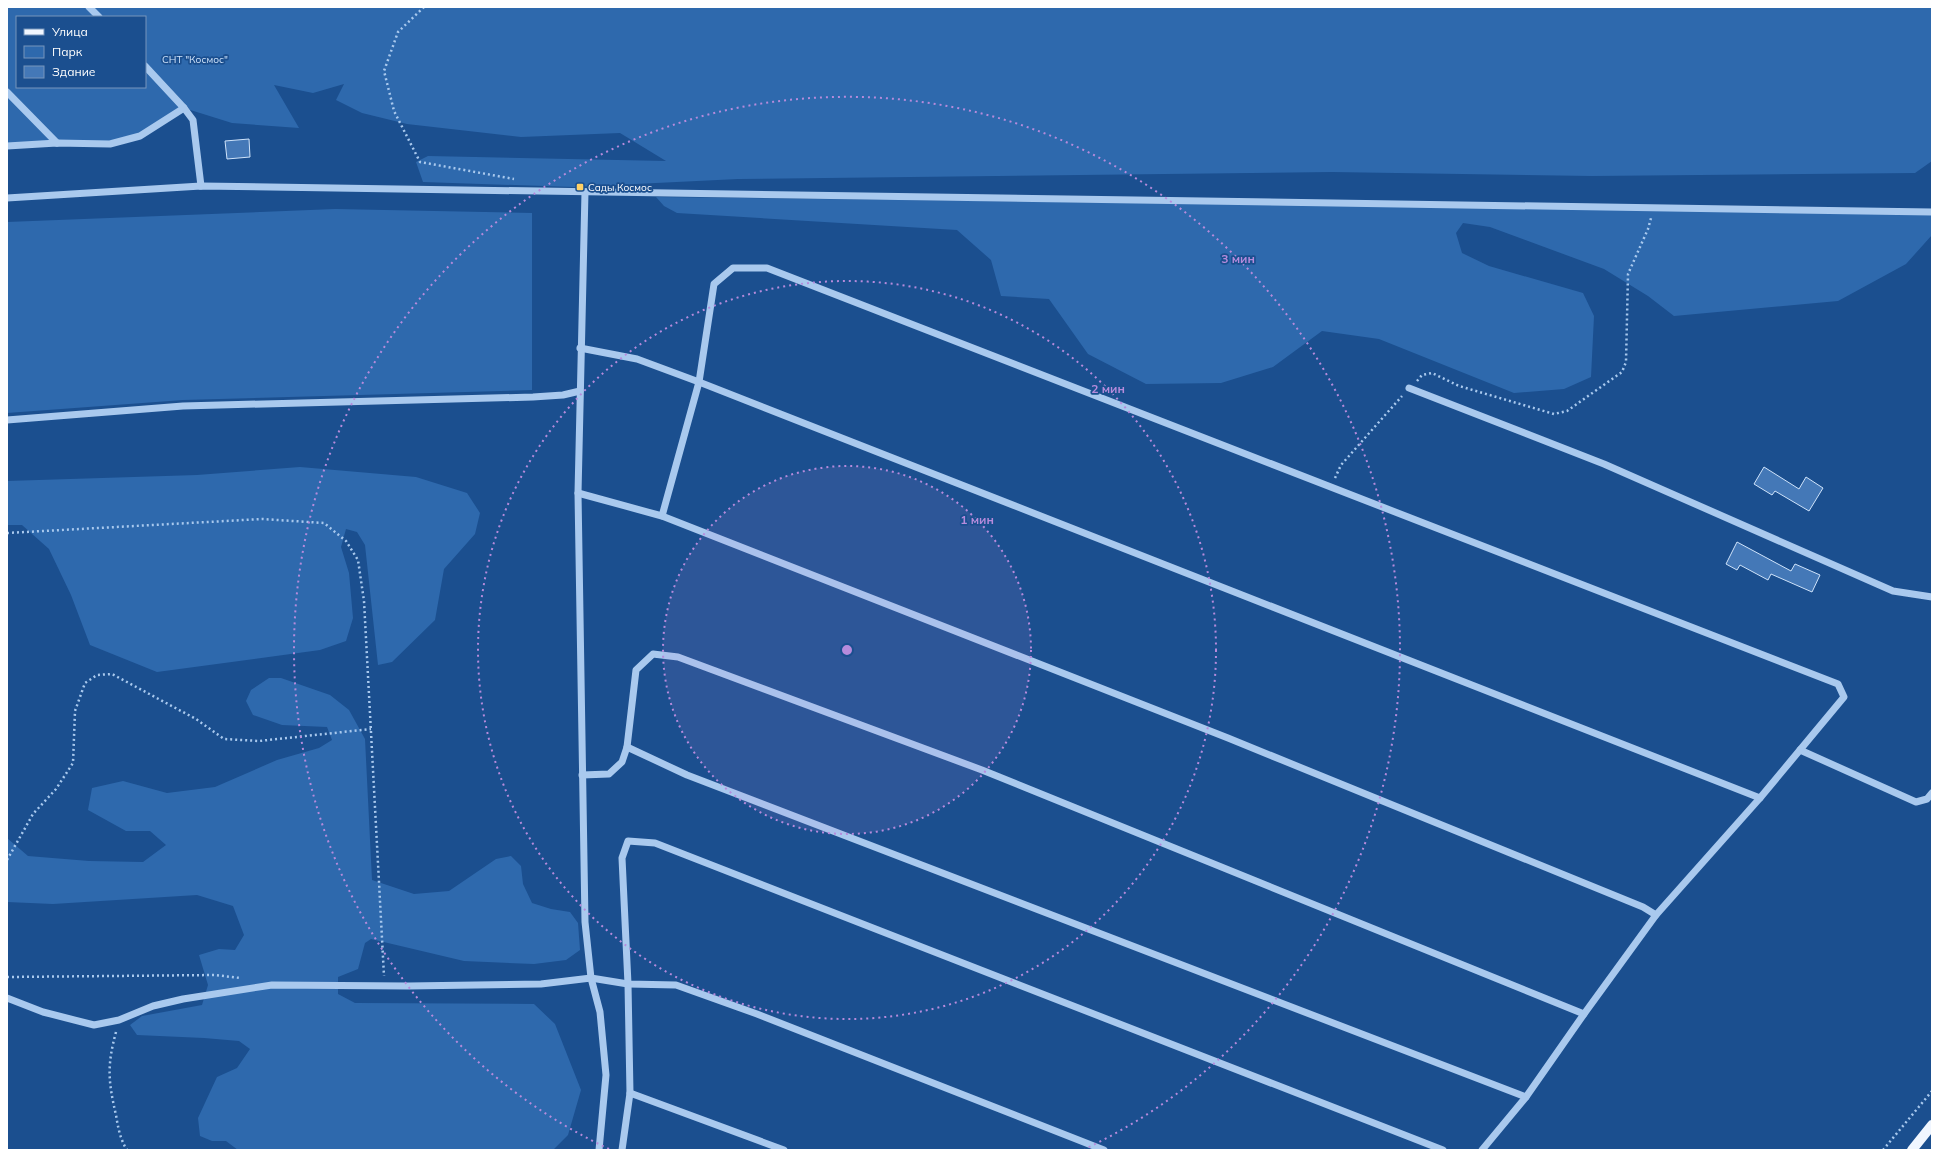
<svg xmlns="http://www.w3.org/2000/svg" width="1939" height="1157" viewBox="0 0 1939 1157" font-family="Mulish,sans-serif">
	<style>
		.green { fill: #2e69ad; fill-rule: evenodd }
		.building { fill: #4478b7; stroke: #cfe3fa }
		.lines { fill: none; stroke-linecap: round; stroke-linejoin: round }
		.path { stroke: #a9c9ee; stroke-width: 2.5; stroke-dasharray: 2 3; stroke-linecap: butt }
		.minor { stroke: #a9c9ee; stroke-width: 7 }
		.major { stroke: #f0f6ff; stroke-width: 10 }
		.ring { fill: none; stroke: #b68bdc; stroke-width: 2; stroke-dasharray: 2 4 }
		.poi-dot { fill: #ffd166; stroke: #1b4f8f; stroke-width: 1.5 }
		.labels { text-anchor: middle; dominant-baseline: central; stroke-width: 3.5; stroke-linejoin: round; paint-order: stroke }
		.park-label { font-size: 10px; fill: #cfe3fa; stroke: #1b4f8f }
		.poi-label { font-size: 10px; fill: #fff; stroke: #1b4f8f; text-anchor: start }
		.centre { fill: #b68bdc; stroke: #1b4f8f; stroke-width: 2 }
		.ring-label { font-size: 12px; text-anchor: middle; font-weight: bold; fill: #b68bdc; stroke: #1b4f8f; stroke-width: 3.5; stroke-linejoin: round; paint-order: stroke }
	</style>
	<rect width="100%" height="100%" fill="#1b4f8f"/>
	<g class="green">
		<path d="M7,7H1932V161L1915,173L1592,176L1332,172L738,179L574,187L423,182L416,162L428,156L666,161L620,133L521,137L407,124L362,113L336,100L344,84L313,93L274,85L299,128L232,123L184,108L140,136L110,144L7,146ZM17,17H145V87H17Z"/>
		<path d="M656,197L1932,213V235L1906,264L1838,301L1674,316L1648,296L1604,269L1490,227L1463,223L1456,233L1462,253L1489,266L1583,293L1594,316L1591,377L1564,389L1514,393L1379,339L1322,331L1273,367L1221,383L1146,384L1088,354L1049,299L1001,296L991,260L957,230L677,213L664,206Z"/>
		<path d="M335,209L532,213V390L183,400L7,413V222Z"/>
		<path d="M300,467L416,477L467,493L480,513L475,534L444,569L435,620L392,662L378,665L365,545L357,532L346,529L341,547L349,573L353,618L346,641L320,650L157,672L90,645L71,595L49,549L22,525H7V481L197,475Z"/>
		<path d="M269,678H281L330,695L349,710L365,739L372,880L414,894L449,891L496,859L511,856L521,866L523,884L532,903L551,909L570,912L578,923L580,950L566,960L534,964L464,961L371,939L365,943L358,969L338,977V994L355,1003L534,1004L555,1024L581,1090L568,1135L553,1150H238L226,1141H212L200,1136L198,1118L217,1077L237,1068L250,1049L239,1041L204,1038L137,1035L130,1025L142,1016L202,1005L208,985L199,955L219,949L235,950L244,935L233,906L197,895L53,904L7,902V838L28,856L89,861L143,862L166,845L150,831H126L88,810L92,788L123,781L167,793L215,787L277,760L319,748L332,740L327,727L282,725L253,715L246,701L251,690Z"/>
	</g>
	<g class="building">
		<path d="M249,139L250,157L227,159L225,141Z"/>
		<path d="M1764,467L1799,489L1806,477L1823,488L1809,511L1775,491L1772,495L1754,484Z"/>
		<path d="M1737,542L1791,571L1795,564L1820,575L1812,592L1771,574L1768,580L1740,565L1737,570L1726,564Z"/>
	</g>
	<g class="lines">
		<g class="path">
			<path d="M424,7L398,32L384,71L394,111L420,162L514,179"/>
			<path d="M1417,381L1422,375L1432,373L1459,386L1554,414L1567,411L1622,372L1626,362L1628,274L1648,229L1651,218"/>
			<path d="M1335,478L1341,465L1402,396"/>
			<path d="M7,533L262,519L324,523L346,541L358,560L364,601L384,976"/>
			<path d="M7,860L33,814L56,789L73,763L75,711L85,683L97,675L112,674L196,719L224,739L259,741L371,729"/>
			<path d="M7,977L215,975L240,978"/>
			<path d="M116,1032C107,1065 108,1081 116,1115C118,1127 120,1139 127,1150"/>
			<path d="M1883,1150L1932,1091"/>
		</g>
		<g class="minor">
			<path d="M89,7L99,17"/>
			<path d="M145,66L184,108L193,120L201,186"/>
			<path d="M7,92L57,143"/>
			<path d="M7,146L57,143L110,144L140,136L184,108"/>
			<path d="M585,192L578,493L585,922L591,978L600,1012L606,1075L599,1150"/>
			<path d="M7,198L201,186L1932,212"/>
			<path d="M580,348L637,359L699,382L1760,798"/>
			<path d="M1409,388L1604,464L1893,591L1932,597"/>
			<path d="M7,420L183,406L533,397L563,395L580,391"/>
			<path d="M578,493L662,516L1228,738L1643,907L1656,915"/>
			<path d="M627,747L687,775L1526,1097"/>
			<path d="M1800,750L1916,802L1927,799L1932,793"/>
			<path d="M582,775L609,774L622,762L627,747L636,670L653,654L678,657L982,770L1584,1014L1656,915L1760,798L1844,697L1838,684L767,268H733L714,284L699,382L662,516"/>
			<path d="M7,998L43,1012L94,1025L119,1020L153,1006L183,999L272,985L408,986L541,984L591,978L628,984L676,985L757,1014L1104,1150"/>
			<path d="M630,1093L784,1150"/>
			<path d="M622,1150L630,1093L628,984L622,858L628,841L655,843L1443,1150"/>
			<path d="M1482,1150L1526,1097L1584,1014"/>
		</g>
		<path class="major" d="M1912,1150L1932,1125"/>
	</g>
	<circle cx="847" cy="650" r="184" fill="#b68bdc" fill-opacity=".12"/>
	<g class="ring">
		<circle cx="847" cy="650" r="184"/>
		<circle cx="847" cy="650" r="369"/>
		<path d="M609 1149A553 553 0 1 1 1085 1149"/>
	</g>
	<rect class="poi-dot" x="576" y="183" width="8" height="8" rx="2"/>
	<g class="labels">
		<g class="park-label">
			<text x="195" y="59">СНТ "Космос"</text>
		</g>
		<g class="poi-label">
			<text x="588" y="187">Сады Космос</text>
		</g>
	</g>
	<circle cx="847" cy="650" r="6" class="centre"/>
	<g class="ring-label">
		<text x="1238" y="263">3 мин</text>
		<text x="1108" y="393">2 мин</text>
		<text x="977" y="524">1 мин</text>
	</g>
	<rect width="1939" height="1157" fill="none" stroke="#ffffff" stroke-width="16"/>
	<rect x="16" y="16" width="130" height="72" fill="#1b4f8f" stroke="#7695bc"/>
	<rect x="24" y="29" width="20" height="6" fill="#f0f6ff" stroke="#7695bc"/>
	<text x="52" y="36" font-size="12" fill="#ffffff">Улица</text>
	<rect x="24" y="46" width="20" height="12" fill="#2e69ad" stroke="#7695bc"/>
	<text x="52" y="56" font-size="12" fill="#ffffff">Парк</text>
	<rect x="24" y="66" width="20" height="12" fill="#4478b7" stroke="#7695bc"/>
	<text x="52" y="76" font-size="12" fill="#ffffff">Здание</text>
</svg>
